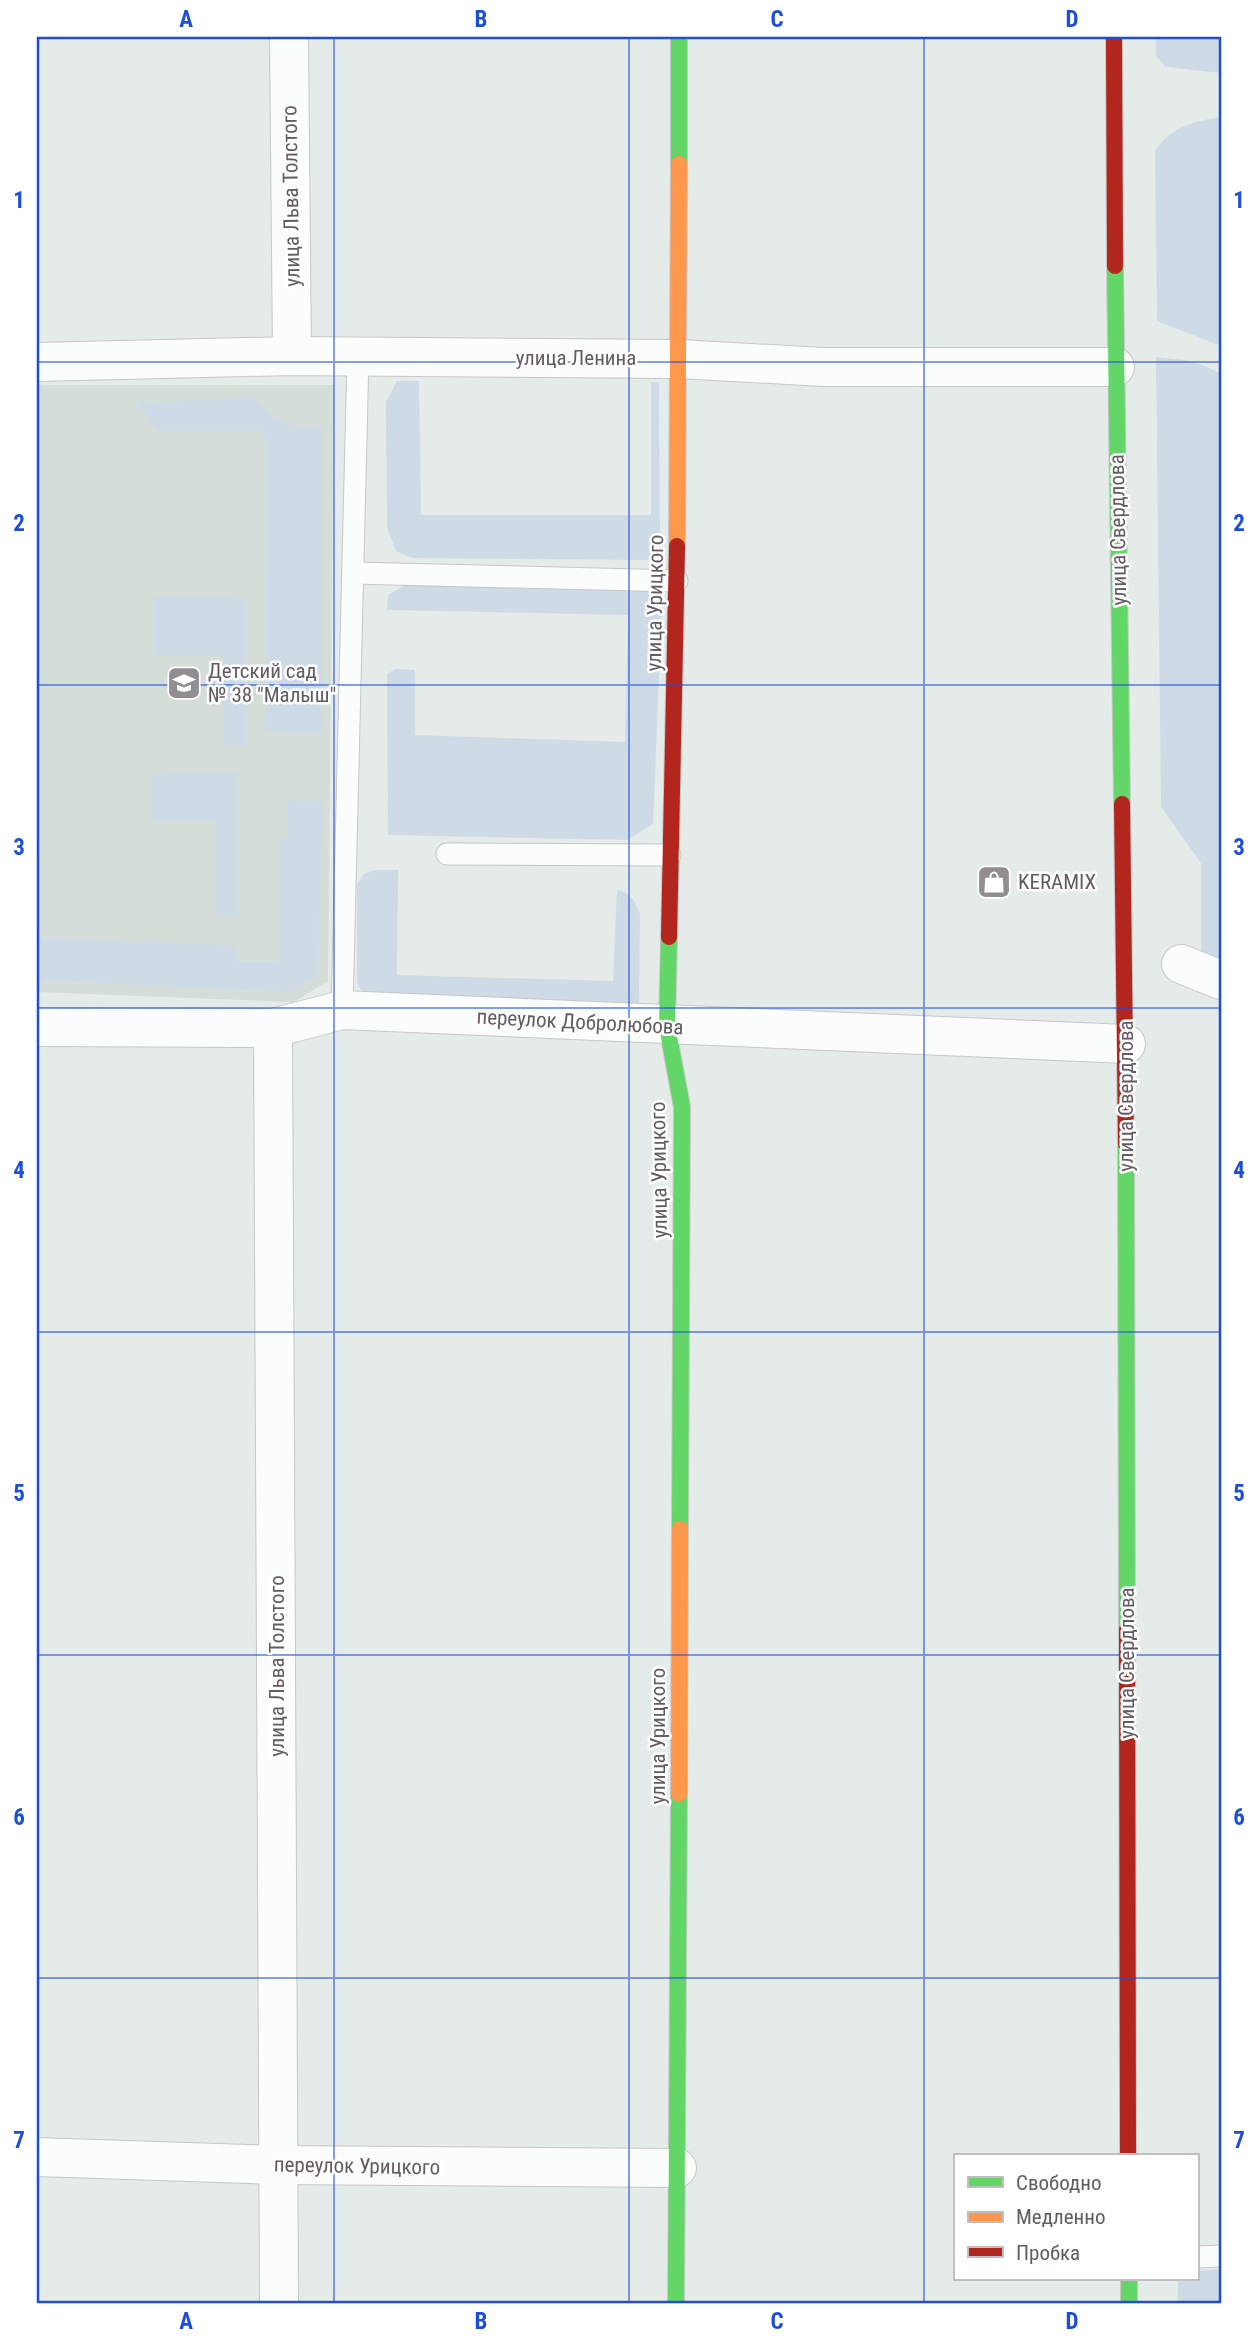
<svg xmlns="http://www.w3.org/2000/svg" width="1258" height="2340" viewBox="0 0 1258 2340" font-family="'Roboto Condensed',sans-serif">
	<style>
		.education { fill: #d4ddd8 }
		.green { fill: #cfdae7 }
		.lines { fill: none; stroke-linecap: round; stroke-linejoin: round }
		.lane-casing { stroke: #c6c7c7; stroke-width: 23 }
		.street-casing { stroke: #c6c7c7; stroke-width: 40 }
		.fast-casing { stroke: #c7c7c7; stroke-width: 18 }
		.slow-casing { stroke: #c7c7c7; stroke-width: 18 }
		.jam-casing { stroke: #c7c7c7; stroke-width: 18 }
		.lane { stroke: #fbfcfc; stroke-width: 21 }
		.street { stroke: #fbfcfc; stroke-width: 38 }
		.fast { stroke: #63d668; stroke-width: 16 }
		.slow { stroke: #ff974d; stroke-width: 16 }
		.jam { stroke: #b3261e; stroke-width: 16 }
		.grid { fill: none; stroke: #1d4ed8; stroke-width: 2; stroke-opacity: 0.55 }
		.labels { text-anchor: middle; dominant-baseline: central; stroke-width: 5; stroke-linejoin: round; paint-order: stroke }
		.street-label { font-size: 21px; fill: #645a62; stroke: #fff }
		.poi-label { font-size: 21px; fill: #645a62; stroke: #fff; text-anchor: start }
		.neatline { fill: none; stroke: #1d4ed8; stroke-width: 2.5 }
		.grid-label { font-size: 23px; text-anchor: middle; font-weight: bold; fill: #1d4ed8 }
	</style>
	<rect width="100%" height="100%" fill="#e5ebe8"/>
	<path class="education" d="M37,385H334L328,981L294,1002L37,992Z"/>
	<g class="green">
		<path d="M1156,37H1221V73L1166,67L1156,56Z"/>
		<path d="M1221,117V346L1157,321L1155,151C1170,127 1195,121 1221,117Z"/>
		<path d="M1156,357L1191,361L1221,373V971L1201,963V863L1161,807Z"/>
		<path d="M397,381H419L421,515H651V382H659L660,549L647,560L412,558L396,551L387,528L386,402Z"/>
		<path d="M253,398C275,420 289,429 322,428L321,733L265,732L267,444L262,431H158L136,402Z"/>
		<path d="M635,584L649,587L662,601L653,824L627,840L388,835L387,674L395,669L415,670V735L625,742L628,615L387,610L388,595L405,585Z"/>
		<path d="M154,596L245,597V745L224,746V656H154Z"/>
		<path d="M238,772V915H216V821H152V773Z"/>
		<path d="M288,800L322,801L318,976L290,992L37,980V938L238,945V962H279V840H287Z"/>
		<path d="M375,870H398L397,975L613,981L617,890C630,891 636,903 640,914L639,1002L631,1015L365,996L357,983V885L364,874Z"/>
		<path d="M1221,2269V2303H1178V2279H1197V2271Z"/>
	</g>
	<g class="lines">
		<g class="lane-casing">
			<g id="lane">
				<path d="M353,573L677,581"/>
				<path d="M447,854L670,855"/>
				<path d="M342,1010L358,356"/>
				<path d="M1197,2257L1221,2256"/>
			</g>
		</g>
		<g class="street-casing">
			<g id="street">
				<path d="M289,37L292,356"/>
				<path d="M37,362L292,356L679,359L824,367H1115"/>
				<path d="M1181,964L1221,980"/>
				<path d="M37,1027L273,1028L342,1010L1126,1044"/>
				<path d="M273,1028L279,2303"/>
				<path d="M37,2157L279,2165L677,2168"/>
			</g>
		</g>
		<g class="fast-casing">
			<g id="fast">
				<path d="M679,164V37"/>
				<path d="M1115,266L1122,804"/>
				<path d="M669,937L667,1026L682,1107L680,1529"/>
				<path d="M1126,1144L1127,1630"/>
				<path d="M1129,2279V2303"/>
				<path d="M676,2303L679,1794"/>
			</g>
		</g>
		<g class="slow-casing">
			<g id="slow">
				<path d="M677,546L679,164"/>
				<path d="M679,1794L680,1529"/>
			</g>
		</g>
		<g class="jam-casing">
			<g id="jam">
				<path d="M1114,37L1115,266"/>
				<path d="M1122,804L1126,1144"/>
				<path d="M669,937L677,546"/>
				<path d="M1127,1630L1128,2156"/>
			</g>
		</g>
		<use href="#lane" class="lane"/>
		<use href="#street" class="street"/>
		<use href="#fast" class="fast"/>
		<use href="#slow" class="slow"/>
		<use href="#jam" class="jam"/>
	</g>
	<path class="grid" d="M334,37V2303M629,37V2303M924,37V2303M37,362H1221M37,685H1221M37,1008H1221M37,1332H1221M37,1655H1221M37,1978H1221"/>
	<defs>
		<g id="school-square" transform="scale(1.75)"><rect x="-9" y="-9" width="18" height="18" rx="4" fill="#918d91" stroke="#fff"/><path d="M0-5L7-2L0 1L-7-2ZM-4 1L0 2.5L4 1V4Q0 6-4 4Z" fill="#fff"/></g>
		<g id="shop-square" transform="scale(1.75)"><rect x="-9" y="-9" width="18" height="18" rx="4" fill="#918d91" stroke="#fff"/><path d="M-5-2.5h2.3a2.7 3.5 0 0 1 5.4 0H5L5.5 6h-11ZM-1.5-2.5h3a1.5 2.3 0 0 0-3 0Z" fill="#fff"/></g>
	</defs>
	<g fill-rule="evenodd">
		<use href="#school-square" x="184" y="683"/>
		<use href="#shop-square" x="994" y="882"/>
	</g>
	<g class="labels">
		<g class="street-label">
			<text transform="translate(291 196) rotate(-91)">улица Льва Толстого</text>
			<text x="576" y="358">улица Ленина</text>
			<text transform="translate(1118 530) rotate(-91)">улица Свердлова</text>
			<text transform="translate(655 603) rotate(-89)">улица Урицкого</text>
			<text transform="translate(580 1022) rotate(3)">переулок Добролюбова</text>
			<text transform="translate(1126 1096) rotate(-90)">улица Свердлова</text>
			<text transform="translate(659 1170) rotate(-91)">улица Урицкого</text>
			<text transform="translate(1127 1663) rotate(-90)">улица Свердлова</text>
			<text transform="translate(277 1666) rotate(-90)">улица Льва Толстого</text>
			<text transform="translate(658 1736) rotate(-90)">улица Урицкого</text>
			<text transform="translate(357 2166) rotate(1)">переулок Урицкого</text>
		</g>
		<g class="poi-label">
			<text x="208" y="671">Детский сад<tspan x="208" dy="24">№ 38 "Малыш"</tspan></text>
			<text x="1018" y="882">KERAMIX</text>
		</g>
	</g>
	<rect width="1258" height="2340" fill="none" stroke="#ffffff" stroke-width="77"/>
	<rect x="954" y="2154" width="245" height="126" fill="#ffffff" stroke="#c1bdc0" stroke-width="2"/>
	<rect x="968" y="2177" width="35" height="10" fill="#63d668" stroke="#c1bdc0" stroke-width="2"/>
	<text x="1016" y="2190" font-size="21" fill="#645a62">Свободно</text>
	<rect x="968" y="2212" width="35" height="10" fill="#ff974d" stroke="#c1bdc0" stroke-width="2"/>
	<text x="1016" y="2224" font-size="21" fill="#645a62">Медленно</text>
	<rect x="968" y="2247" width="35" height="10" fill="#b3261e" stroke="#c1bdc0" stroke-width="2"/>
	<text x="1016" y="2260" font-size="21" fill="#645a62">Пробка</text>
	<rect x="38" y="38" width="1182" height="2264" class="neatline"/>
	<g class="grid-label">
		<text x="186" y="27">A</text>
		<text x="481" y="27">B</text>
		<text x="777" y="27">C</text>
		<text x="1072" y="27">D</text>
		<text x="19" y="208">1</text>
		<text x="1239" y="208">1</text>
		<text x="19" y="531">2</text>
		<text x="1239" y="531">2</text>
		<text x="19" y="855">3</text>
		<text x="1239" y="855">3</text>
		<text x="19" y="1178">4</text>
		<text x="1239" y="1178">4</text>
		<text x="19" y="1501">5</text>
		<text x="1239" y="1501">5</text>
		<text x="19" y="1825">6</text>
		<text x="1239" y="1825">6</text>
		<text x="19" y="2148">7</text>
		<text x="1239" y="2148">7</text>
		<text x="186" y="2329">A</text>
		<text x="481" y="2329">B</text>
		<text x="777" y="2329">C</text>
		<text x="1072" y="2329">D</text>
	</g>
</svg>
